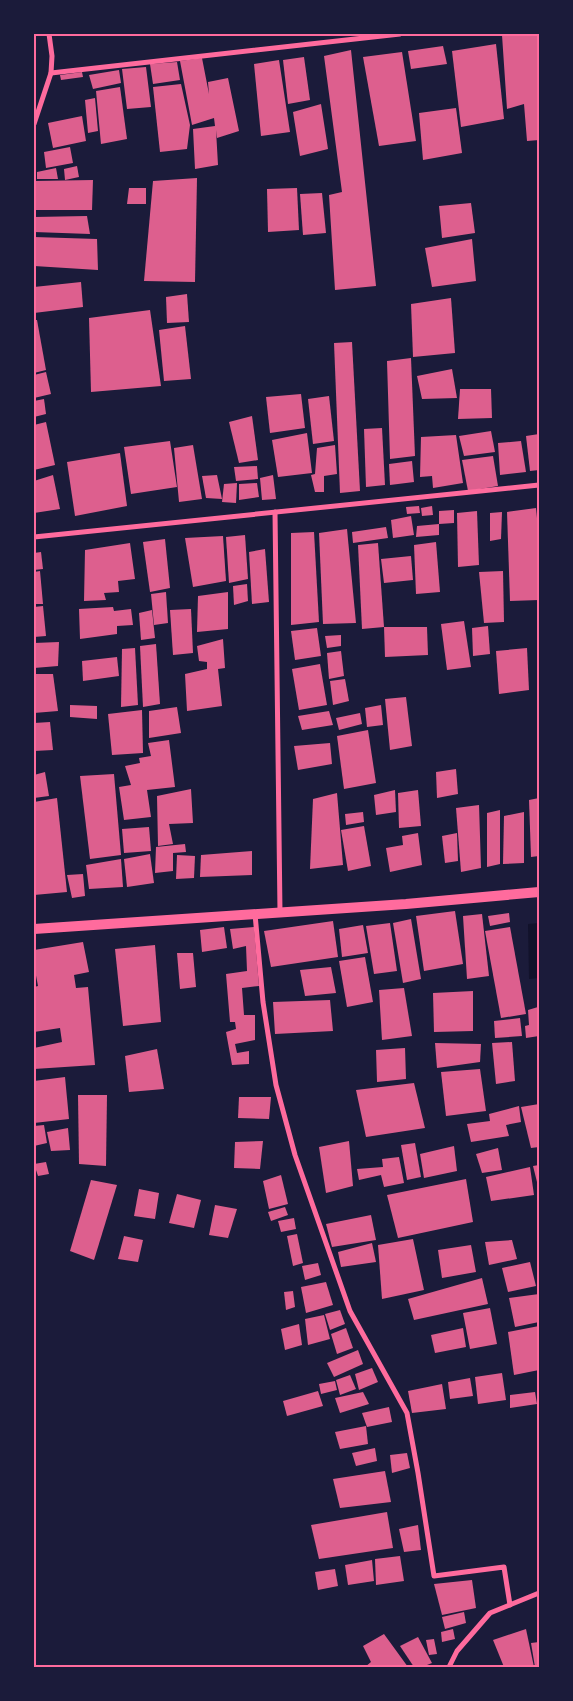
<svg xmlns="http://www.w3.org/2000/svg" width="573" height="1701" viewBox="0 0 573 1701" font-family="Figtree,sans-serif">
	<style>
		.water { fill: #12122b }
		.building { fill: #dd5f8e }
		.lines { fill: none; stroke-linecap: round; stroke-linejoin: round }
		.minor { stroke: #ff6b9d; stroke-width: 5 }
		.secondary { stroke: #ff6b9d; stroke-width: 10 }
		.neatline { fill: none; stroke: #ff6b9d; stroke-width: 2 }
	</style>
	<rect width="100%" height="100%" fill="#1b1b3a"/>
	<path class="water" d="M539,923V978L529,979L528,924Z"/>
	<g class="building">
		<path d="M513,34H539V140L527,141L524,104L507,109L502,35Z"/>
		<path d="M496,44L504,119L461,127L452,51Z"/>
		<path d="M443,46L447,64L411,69L408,51Z"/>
		<path d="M351,50L376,286L335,290L329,195L342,192L324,56Z"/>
		<path d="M402,52L416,141L379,146L363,57Z"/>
		<path d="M304,57L310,100L288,104L283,60Z"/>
		<path d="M202,58L209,94L208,82L228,78L239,131L217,138L216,130L218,165L195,169L193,129L215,126L214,118L192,125L180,61Z"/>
		<path d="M279,60L290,132L261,136L254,64Z"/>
		<path d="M177,62L180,80L153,84L150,64Z"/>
		<path d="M146,67L151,107L127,109L122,69Z"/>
		<path d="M119,70L121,83L93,89L89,75Z"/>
		<path d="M82,72L83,77L61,80L60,75Z"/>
		<path d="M181,84L190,125L187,149L160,152L153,87Z"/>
		<path d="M120,87L127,139L101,144L96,91Z"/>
		<path d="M95,98L98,131L88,133L85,100Z"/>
		<path d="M321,104L328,149L300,156L293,112Z"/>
		<path d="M456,108L462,153L423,160L419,113Z"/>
		<path d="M82,116L86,141L53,148L48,123Z"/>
		<path d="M70,147L73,163L46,168L44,152Z"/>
		<path d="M77,166L79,177L65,180L64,169Z"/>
		<path d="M56,168L58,179H37V172Z"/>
		<path d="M197,178L195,282L144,281L153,181Z"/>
		<path d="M93,180L92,210H34V181Z"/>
		<path d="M129,188H146V204H127Z"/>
		<path d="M297,188L299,230L268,232L267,189Z"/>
		<path d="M322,193L326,233L303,235L300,194Z"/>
		<path d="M471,203L475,233L442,238L439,206Z"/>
		<path d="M87,216L90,234L34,232V217Z"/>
		<path d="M34,237L97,239L98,270L34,266Z"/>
		<path d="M472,239L476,281L432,287L425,248Z"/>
		<path d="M81,282L83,307L34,313V287Z"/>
		<path d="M187,294L189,322L167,323L166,297Z"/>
		<path d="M451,298L455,353L413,357L411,304Z"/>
		<path d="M150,310L161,386L91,392L89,318Z"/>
		<path d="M34,320H37L46,370L34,373Z"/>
		<path d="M185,326L191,379L164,381L159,330Z"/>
		<path d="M352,342L360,491L340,493L334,343Z"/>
		<path d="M411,358L415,456L390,459L387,361Z"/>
		<path d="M452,369L457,398L422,399L417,376Z"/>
		<path d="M46,372L51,394L34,398V375Z"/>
		<path d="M460,389H491L492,418L458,419Z"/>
		<path d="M301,394L305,428L270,433L266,397Z"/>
		<path d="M329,396L334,441L313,444L308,399Z"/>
		<path d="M44,399L46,414L34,417V401Z"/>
		<path d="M252,416L258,460L239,463L229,422Z"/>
		<path d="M46,422L55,465L34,470V425Z"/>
		<path d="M382,428L385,485L366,487L364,429Z"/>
		<path d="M491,431L495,452L464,456L459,436Z"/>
		<path d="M307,433L312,473L278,477L272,440Z"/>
		<path d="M539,434V470L530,471L526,436Z"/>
		<path d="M456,435L463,483L433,488L432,476L420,477L421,437Z"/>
		<path d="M170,441L177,487L131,494L124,447Z"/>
		<path d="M521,441L526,472L500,475L498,443Z"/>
		<path d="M193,445L202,499L179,502L174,448Z"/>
		<path d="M335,445L337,474L324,476V492H315L311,475L315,474L317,448Z"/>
		<path d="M120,453L127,506L75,516L67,462Z"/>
		<path d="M493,456L498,486L468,491L462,460Z"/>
		<path d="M412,461L414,482L390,485L389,464Z"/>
		<path d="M257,466L258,479L236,481L234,467Z"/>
		<path d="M53,475L60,509L34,513V481Z"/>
		<path d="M217,475L222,499L206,498L202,476Z"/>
		<path d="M273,475L276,499L262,500L260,478Z"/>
		<path d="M237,483L236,503L222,502L224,484Z"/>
		<path d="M257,483L259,497L239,500V484Z"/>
		<path d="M419,506L420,513L407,514L406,507Z"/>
		<path d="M432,506L433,515L422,516L421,508Z"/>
		<path d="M536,508L539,538V600L510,601L507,512Z"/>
		<path d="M454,510V523L439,524V511Z"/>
		<path d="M477,511L479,565L458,567L457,513Z"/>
		<path d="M502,512L501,539L490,541V513Z"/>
		<path d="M411,516L414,535L393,538L391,520Z"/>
		<path d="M439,524V535L416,537L417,526Z"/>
		<path d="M386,527L388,538L353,543L352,532Z"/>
		<path d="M347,529L356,623L323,624L319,533Z"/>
		<path d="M314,532L319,622L291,625V533Z"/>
		<path d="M245,535L248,579L229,583L226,537Z"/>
		<path d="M223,536L226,581L193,587L185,538Z"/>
		<path d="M165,539L170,588L150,592L143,542Z"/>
		<path d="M436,542L440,592L416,594L414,545Z"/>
		<path d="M130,543L135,579L118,581L119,592L104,593L106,600L84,601L85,550Z"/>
		<path d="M378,543L384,627L362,629L358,545Z"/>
		<path d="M265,549L269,602L252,604L249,552Z"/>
		<path d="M41,552L43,569L34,570V553Z"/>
		<path d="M411,556L413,580L384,583L381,559Z"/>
		<path d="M40,571L43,604H34V572Z"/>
		<path d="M503,571L504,622L484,623L479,572Z"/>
		<path d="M247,584L248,601L234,605L233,586Z"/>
		<path d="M166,592L168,623L154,625L151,594Z"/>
		<path d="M228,592V629L197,632L198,596Z"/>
		<path d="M43,606L46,636L34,637V607Z"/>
		<path d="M113,607L114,611L131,609L133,625L117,626V634L80,639L79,609Z"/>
		<path d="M191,609L193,653L173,655L170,610Z"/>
		<path d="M152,610L155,638L141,640L139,613Z"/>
		<path d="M464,621L471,667L447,670L441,624Z"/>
		<path d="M488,626L490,654L473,656L472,628Z"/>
		<path d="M384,627H427L428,655L385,657Z"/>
		<path d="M317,628L321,656L295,660L291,631Z"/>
		<path d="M341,635V646L327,648L325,636Z"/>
		<path d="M223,639L225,668L218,669L222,706L187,711L185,674L207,669V662L199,661L197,646Z"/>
		<path d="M59,642L58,666L34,668V643Z"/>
		<path d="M156,644L160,704L143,707L140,646Z"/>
		<path d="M135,648L138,705L121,707L122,649Z"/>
		<path d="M527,648L529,690L499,694L496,651Z"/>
		<path d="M341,651L344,676L329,679L327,653Z"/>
		<path d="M117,657L119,676L83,681L82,661Z"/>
		<path d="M320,664L327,705L299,710L292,669Z"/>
		<path d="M34,674H53L58,711L34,713Z"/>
		<path d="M345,679L349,701L333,705L330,681Z"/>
		<path d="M406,697L412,746L390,750L385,699Z"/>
		<path d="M70,705L97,706V719L70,717Z"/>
		<path d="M381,705L383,725L367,727L365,708Z"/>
		<path d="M177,707L181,733L149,738V711Z"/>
		<path d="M142,710L143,753L112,755L108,714Z"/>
		<path d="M329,711L333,725L302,730L298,716Z"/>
		<path d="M360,713L362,724L339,730L336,718Z"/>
		<path d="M50,722L53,750L34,751V723Z"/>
		<path d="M368,730L376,783L344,789L337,736Z"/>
		<path d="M169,740L175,787L147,790L151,817L124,820L119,787L131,785L125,766L140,763L139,758L151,756L148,743Z"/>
		<path d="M330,743L332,764L298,770L294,746Z"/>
		<path d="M456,769L458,794L437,798L436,772Z"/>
		<path d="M45,772L49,796L34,798V775Z"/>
		<path d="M114,774L121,855L90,859L80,776Z"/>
		<path d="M191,789L193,823L169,824L173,844L158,846L157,796Z"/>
		<path d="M395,790L396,812L376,815L374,795Z"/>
		<path d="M418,790L421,826L399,828L398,793Z"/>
		<path d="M337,793L343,865L310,869L313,799Z"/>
		<path d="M57,798L67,892L34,895V802Z"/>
		<path d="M539,798V856L531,857L529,800Z"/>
		<path d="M479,805L481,868L461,872L456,808Z"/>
		<path d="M500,810V864L487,867V813Z"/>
		<path d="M363,812L364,822L346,825L345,814Z"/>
		<path d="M524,812V863L503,864L504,816Z"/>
		<path d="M364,826L371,866L348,871L341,830Z"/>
		<path d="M149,827L151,851L124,853L122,829Z"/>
		<path d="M418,833L422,865L390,872L386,848L403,845L402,836Z"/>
		<path d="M457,833L458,861L445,863L442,836Z"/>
		<path d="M185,844L186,852L173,853V871L155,873L156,847Z"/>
		<path d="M252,851V875L200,877L201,855Z"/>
		<path d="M150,854L154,883L127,887L124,859Z"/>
		<path d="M177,855L195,856L194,878L176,879Z"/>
		<path d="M121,859L123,887L89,889L86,865Z"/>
		<path d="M83,874L85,896L72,898L67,875Z"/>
		<path d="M455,911L463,964L424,971L416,916Z"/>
		<path d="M509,913L510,922L490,926L488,916Z"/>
		<path d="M482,914L489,976L467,979L463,916Z"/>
		<path d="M411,919L421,979L403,983L393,923Z"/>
		<path d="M333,921L338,957L271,967L264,931Z"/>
		<path d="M390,923L397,971L374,974L366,926Z"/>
		<path d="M363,925L368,953L342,957L339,929Z"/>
		<path d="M224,927L227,948L202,952L200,930Z"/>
		<path d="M254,927L259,986L242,988L244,1015H255V1040L235,1044L237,1053L249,1051V1064L232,1065L226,1032L236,1029L235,1022H230L226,974L247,971L246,946L233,949L230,929Z"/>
		<path d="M510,927L526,1014L501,1018L485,931Z"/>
		<path d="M83,942L89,972L74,975L76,988L88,987L95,1065L34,1069V1048L62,1042L60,1028L34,1032V987L38,986L34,965V950Z"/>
		<path d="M155,945L161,1022L123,1026L115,949Z"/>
		<path d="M177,953H193L196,987L180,989Z"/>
		<path d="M365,957L373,1002L347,1007L339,961Z"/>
		<path d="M331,967L336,993L305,996L300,970Z"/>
		<path d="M404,988L412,1036L382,1040L379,990Z"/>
		<path d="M473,991V1031L434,1032L433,993Z"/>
		<path d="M330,1000L333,1031L275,1034L273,1002Z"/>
		<path d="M538,1007L539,1036L526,1038L525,1026L529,1025L528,1010Z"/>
		<path d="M520,1018L522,1036L495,1038L494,1021Z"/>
		<path d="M512,1042L515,1081L496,1084L492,1043Z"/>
		<path d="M435,1043L481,1044L480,1062L437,1068Z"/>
		<path d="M405,1048L406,1079L377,1082L376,1050Z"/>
		<path d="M157,1049L164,1089L129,1092L125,1056Z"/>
		<path d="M480,1069L486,1111L446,1116L441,1072Z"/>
		<path d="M65,1077L69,1119L34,1123V1081Z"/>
		<path d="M414,1083L425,1128L366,1137L356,1090Z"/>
		<path d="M78,1095H107L106,1166L79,1164Z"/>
		<path d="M239,1097H271L269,1119L238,1118Z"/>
		<path d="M539,1104V1147L531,1148L521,1107Z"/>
		<path d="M519,1106L521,1122L506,1125L509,1136L471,1142L467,1124L490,1121L489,1114Z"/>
		<path d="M44,1125L47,1143L34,1146V1126Z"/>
		<path d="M68,1128L70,1150L51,1151L47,1132Z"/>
		<path d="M263,1141L260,1169L234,1168L235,1142Z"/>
		<path d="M349,1141L353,1186L326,1193L319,1147Z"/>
		<path d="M415,1143L421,1177L407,1180L401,1145Z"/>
		<path d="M454,1146L457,1171L424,1178L420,1154Z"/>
		<path d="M498,1148L502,1170L482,1173L476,1154Z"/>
		<path d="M399,1157L404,1183L384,1187L381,1175L359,1180L357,1169L383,1167L382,1159Z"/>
		<path d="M46,1162L49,1174L38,1176L34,1164Z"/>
		<path d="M539,1165V1182H537L533,1166Z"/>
		<path d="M530,1167L534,1195L491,1201L486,1177Z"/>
		<path d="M281,1175L288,1204L269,1209L263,1181Z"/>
		<path d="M466,1179L473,1222L398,1238L387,1195Z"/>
		<path d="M91,1180L117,1185L94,1260L70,1251Z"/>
		<path d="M139,1189L159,1193L155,1219L134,1216Z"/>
		<path d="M177,1194L201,1200L194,1228L169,1223Z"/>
		<path d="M215,1205L237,1209L228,1238L209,1235Z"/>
		<path d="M285,1207L288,1215L271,1221L268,1212Z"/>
		<path d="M371,1215L376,1240L332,1247L326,1224Z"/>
		<path d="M294,1218L296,1229L281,1232L278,1221Z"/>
		<path d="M297,1234L303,1263L293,1266L287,1236Z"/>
		<path d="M124,1236L143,1240L138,1262L118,1259Z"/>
		<path d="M413,1239L424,1290L382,1299L378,1245Z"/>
		<path d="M512,1240L517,1259L489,1265L485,1242Z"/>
		<path d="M372,1243L376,1262L341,1267L338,1252Z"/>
		<path d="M471,1245L476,1272L442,1278L438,1250Z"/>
		<path d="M530,1262L536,1286L508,1292L502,1268Z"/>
		<path d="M318,1263L321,1275L305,1280L302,1266Z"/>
		<path d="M482,1278L488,1304L414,1320L408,1299Z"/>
		<path d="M326,1282L333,1305L306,1313L301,1287Z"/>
		<path d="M293,1291L295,1307L286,1310L284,1292Z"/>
		<path d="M539,1294V1322L515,1327L509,1298Z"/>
		<path d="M490,1308L497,1344L470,1349L463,1313Z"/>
		<path d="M340,1310L345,1324L330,1330L325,1314Z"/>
		<path d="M324,1315L330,1339L308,1345L305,1319Z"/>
		<path d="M299,1324L302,1345L285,1350L281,1329Z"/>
		<path d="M539,1326V1370L514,1375L508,1332Z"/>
		<path d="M346,1328L353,1348L337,1354L331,1334Z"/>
		<path d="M463,1328L466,1347L435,1353L431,1335Z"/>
		<path d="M358,1350L363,1364L334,1377L327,1363Z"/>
		<path d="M372,1368L378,1382L359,1390L355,1374Z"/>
		<path d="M502,1373L506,1400L478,1404L475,1377Z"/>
		<path d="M350,1375L356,1389L340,1395L336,1380Z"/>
		<path d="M470,1378L473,1396L450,1399L448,1382Z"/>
		<path d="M335,1381L337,1390L321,1394L319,1384Z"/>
		<path d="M442,1384L446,1409L412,1413L408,1391Z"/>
		<path d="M318,1391L323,1406L287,1416L283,1401Z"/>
		<path d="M363,1392L369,1404L340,1413L335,1398Z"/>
		<path d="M535,1392L537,1404L510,1408V1395Z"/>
		<path d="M389,1407L392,1422L367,1427L362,1413Z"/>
		<path d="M366,1426L368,1444L340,1449L335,1432Z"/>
		<path d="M375,1448L377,1461L356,1466L352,1453Z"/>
		<path d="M407,1453L410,1468L392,1473L390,1455Z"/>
		<path d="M385,1471L391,1502L340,1508L333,1479Z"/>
		<path d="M387,1512L393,1548L319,1559L311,1525Z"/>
		<path d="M418,1525L421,1550L404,1552L399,1529Z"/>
		<path d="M400,1556L404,1581L376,1585L375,1559Z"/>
		<path d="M372,1560L374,1581L348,1585L345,1565Z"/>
		<path d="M335,1569L338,1586L318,1590L315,1572Z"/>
		<path d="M472,1580L476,1608L442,1615L434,1584Z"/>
		<path d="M464,1612L466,1623L445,1629L442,1617Z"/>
		<path d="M453,1629L455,1639L442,1642L441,1632Z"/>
		<path d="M526,1629L534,1667H504L493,1640Z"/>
		<path d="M384,1634L408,1667H365L371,1662L363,1646Z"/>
		<path d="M418,1637L432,1663L422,1667H414L400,1646Z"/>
		<path d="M434,1639L437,1654L429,1655L426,1640Z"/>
		<path d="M539,1642V1667H535L531,1643Z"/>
	</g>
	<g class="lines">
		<g class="minor">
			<path d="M51,73L400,34"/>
			<path d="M34,124L51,73L52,56L49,34"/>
			<path d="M275,512L280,912"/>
			<path d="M34,537L539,485"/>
			<path d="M255,914L263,1002L276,1085L295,1155L350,1311L407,1413L418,1473L434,1576L504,1567L510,1605"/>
			<path d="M449,1667L457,1651L490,1613L539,1593"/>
		</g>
		<path class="secondary" d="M34,929L406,904L539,892"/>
	</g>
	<rect width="573" height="1701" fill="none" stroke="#1b1b3a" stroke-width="70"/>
	<rect x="35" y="35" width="503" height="1631" class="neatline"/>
</svg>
